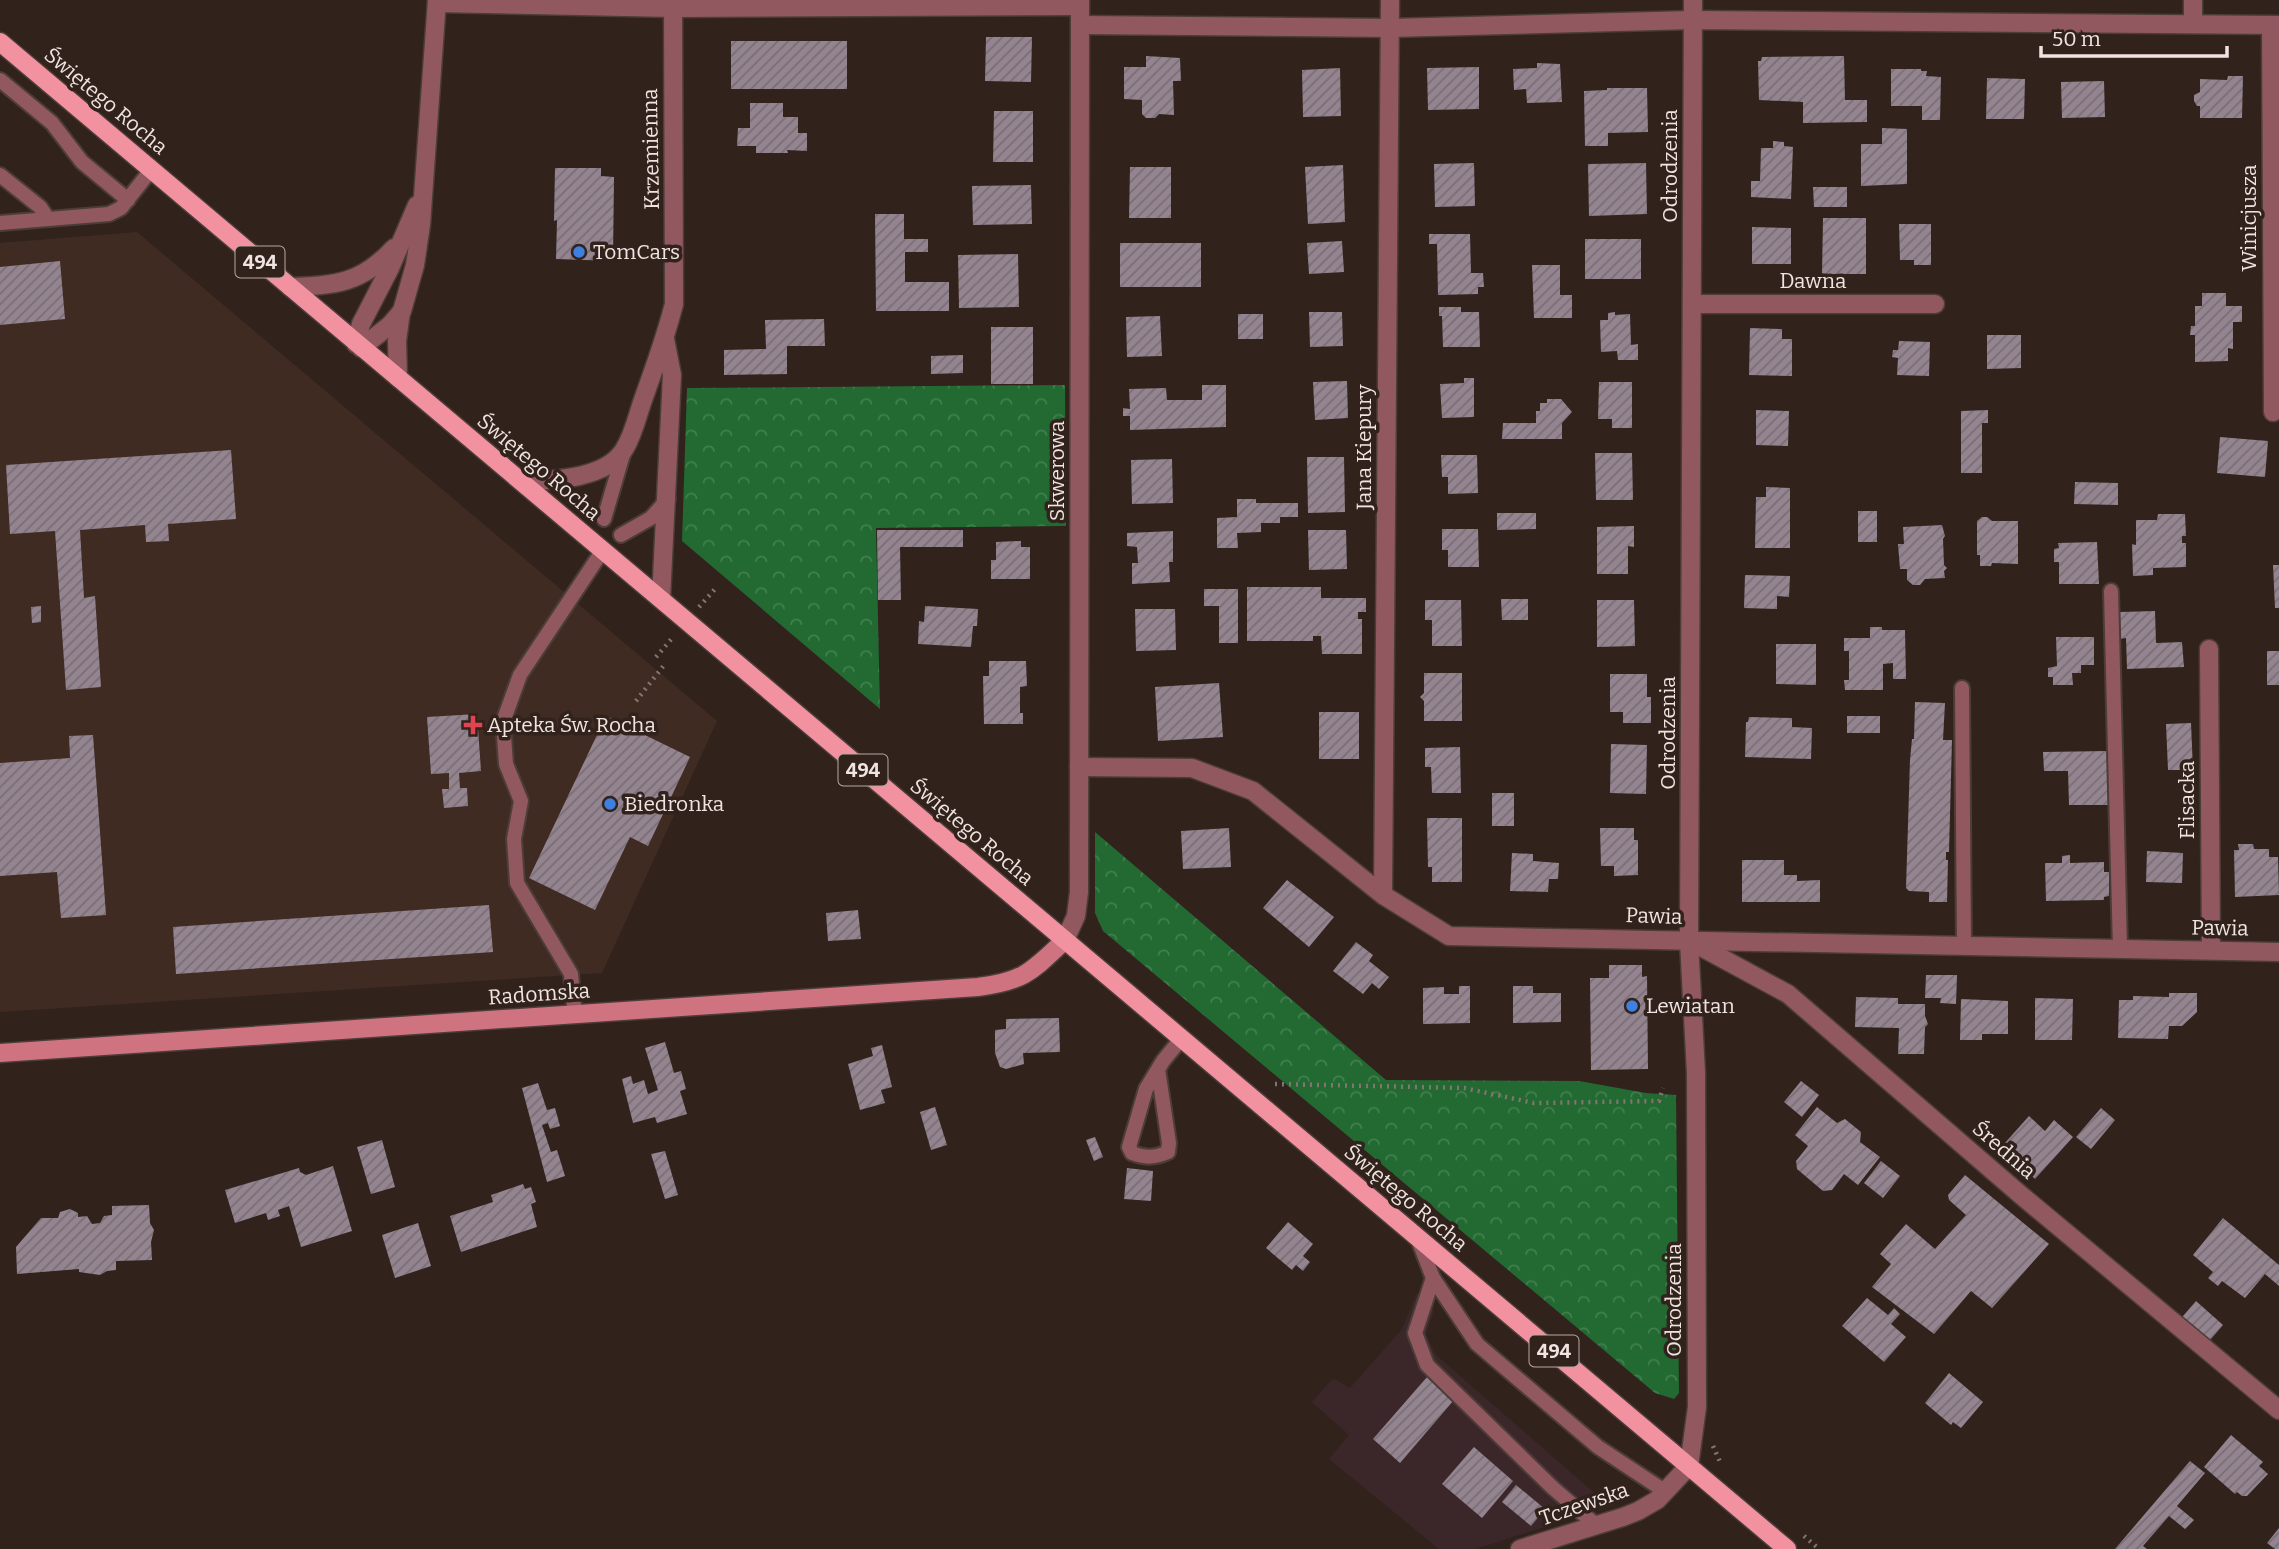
<svg xmlns="http://www.w3.org/2000/svg" width="2279" height="1549" viewBox="0 0 2279 1549" font-family="Bitter,serif">
	<style>
		.commercial { fill: #3b2729 }
		.built { fill: #402b23 }
		.forest { fill: url(#forest-crowns) }
		.building { fill: url(#building-hatch) }
		.lines { fill: none; stroke-linecap: round; stroke-linejoin: round }
		.lane-casing { stroke: #4c3d38; stroke-width: 18 }
		.street-casing { stroke: #4c3d38; stroke-width: 21 }
		.secondary-casing { stroke: #4c3d38; stroke-width: 21 }
		.primary-casing { stroke: #4c3d38; stroke-width: 21 }
		.path { stroke: #837671; stroke-width: 4.5; stroke-dasharray: 2 5; stroke-linecap: butt }
		.lane { stroke: #925860; stroke-width: 14 }
		.street { stroke: #925860; stroke-width: 18 }
		.secondary { stroke: #d07381; stroke-width: 18 }
		.primary { stroke: #f2919f; stroke-width: 18 }
		.shop-dot { fill: #3f7fe0; stroke: #31221c; stroke-width: 2.5 }
		.health-dot { fill: #e0444e; stroke: #31221c; stroke-width: 2.5 }
		.labels { text-anchor: middle; dominant-baseline: central; stroke-width: 7; stroke-linejoin: round; paint-order: stroke }
		.shield { fill: #31221c; stroke: #b6aaa6; stroke-width: 2 }
		.shield-label { font-size: 19px; font-weight: bold; fill: #efe4e1 }
		.street-label { font-size: 21px; fill: #efe4e1; stroke: #31221c }
		.poi-label { font-size: 21px; fill: #efe4e1; stroke: #31221c; text-anchor: start }
	</style>
	<defs>
		<pattern id="forest-crowns" width="20" height="18" patternUnits="userSpaceOnUse" patternTransform="scale(1.75)"><rect width="20" height="18" fill="#226a32"/><path d="M2 6a3 3 0 1 1 6 0M12 15a3 3 0 1 1 6 0" fill="none" stroke="#427f4f"/></pattern>
		<pattern id="building-hatch" width="6" height="6" patternUnits="userSpaceOnUse" patternTransform="scale(1.75)"><rect width="6" height="6" fill="#938490"/><path d="M-1 1l2-2M0 6l6-6M5 7l2-2" fill="none" stroke="#796e75"/></pattern>
	</defs>
	<rect width="100%" height="100%" fill="#31221c"/>
	<path class="commercial" d="M1417,1293L1434,1310L1426,1335L1436,1355L1591,1490L1615,1505L1475,1549H1439L1329,1459L1349,1435L1312,1402L1333,1378L1350,1388L1402,1329Z"/>
	<path class="built" d="M137,232L717,721L602,973L0,1012V243Z"/>
	<g class="forest">
		<path d="M1065,385L1066,526L876,528L880,709L682,541L687,388Z"/>
		<path d="M1095,832L1386,1080L1579,1081L1646,1093L1676,1095L1679,1393L1674,1399L1655,1393L1103,931L1095,913Z"/>
	</g>
	<g class="building">
		<path d="M986,37H1032L1031,82L985,81Z"/>
		<rect x="731" y="41" width="116" height="48"/>
		<path d="M1146,56L1180,58L1181,81H1173L1174,115L1159,114L1155,118H1146L1142,114V100L1124,99V67H1146Z"/>
		<path d="M1844,56L1845,100H1867V122L1803,123V102L1759,100L1758,61H1761L1762,57Z"/>
		<path d="M1537,63L1560,64L1562,102L1527,103L1526,89L1514,90L1513,69L1537,68Z"/>
		<path d="M1479,67V109L1428,110L1427,68Z"/>
		<path d="M1340,68L1341,116L1303,117L1302,70Z"/>
		<path d="M1891,69H1921V71H1927L1926,76L1941,77L1940,120H1922V106H1891Z"/>
		<path d="M2228,76H2243L2242,118H2200V106H2197L2194,101V95L2200,92V79L2227,80Z"/>
		<path d="M1987,78L2025,79L2024,119H1986Z"/>
		<path d="M2104,81L2105,117L2062,118L2061,82Z"/>
		<path d="M1607,88H1647L1648,132L1608,133V146H1585L1584,91L1607,90Z"/>
		<path d="M750,103H783V117H798V133H807V151L787,150L788,153H756V146H737L738,128H750Z"/>
		<path d="M994,111H1033V162H993Z"/>
		<path d="M1882,128L1907,129V184L1861,186V144H1882Z"/>
		<path d="M1773,141L1784,142V146L1793,147L1791,199L1751,197V181H1760L1761,148H1773Z"/>
		<path d="M1474,163L1475,206L1435,207L1434,164Z"/>
		<path d="M1646,163L1647,214L1589,216L1588,164Z"/>
		<path d="M1343,165L1345,222L1308,224L1305,167Z"/>
		<path d="M1130,167H1171V218H1129Z"/>
		<path d="M555,168H601V176L614,177L613,261L556,259L557,220L554,221Z"/>
		<path d="M1031,185L1032,224L973,225L972,186Z"/>
		<path d="M1813,187H1847V207H1814Z"/>
		<path d="M875,214H904V239H928V252H905V282H949V311H876Z"/>
		<path d="M1823,218H1866V274H1822Z"/>
		<path d="M1899,224H1931V265H1914V260H1900Z"/>
		<path d="M1752,227L1791,228V264H1752Z"/>
		<path d="M1429,234H1470L1471,273H1483L1484,287H1478V294L1438,295L1437,244H1429Z"/>
		<rect x="1585" y="239" width="56" height="40"/>
		<path d="M1342,241L1344,272L1309,274L1307,243Z"/>
		<rect x="1120" y="243" width="81" height="44"/>
		<path d="M1018,254L1019,307L959,308L958,255Z"/>
		<path d="M60,261L65,319L0,325V267Z"/>
		<path d="M1532,265H1560V295H1572V318H1534Z"/>
		<path d="M2202,293H2226V306H2242V322H2233V349L2228,348V361L2195,362V335H2190L2191,326H2195V306H2202Z"/>
		<path d="M1439,307H1461V312H1479L1480,347H1443L1442,316H1439Z"/>
		<path d="M1309,312H1342L1343,346L1310,347Z"/>
		<path d="M1615,312V315L1630,314L1631,345L1638,344V360H1618L1617,351L1601,352L1600,320H1608V313Z"/>
		<rect x="1238" y="314" width="25" height="25"/>
		<path d="M1160,316L1162,356L1127,357L1126,317Z"/>
		<path d="M824,319L825,346H787V374L724,375V350L766,349L765,320Z"/>
		<rect x="991" y="327" width="42" height="57"/>
		<path d="M1750,328L1782,329V339H1792V376L1749,375Z"/>
		<path d="M1987,335H2021V368L1987,369Z"/>
		<path d="M1899,341L1930,342L1929,376L1897,375L1898,358L1892,357L1893,350H1898Z"/>
		<path d="M963,355V373L931,374V356Z"/>
		<path d="M1464,378H1474V417L1442,418L1440,384L1464,383Z"/>
		<path d="M1347,381L1348,418L1315,420L1313,382Z"/>
		<path d="M1599,382H1632V428H1612V419H1598Z"/>
		<path d="M1202,385H1226V427L1130,430V416H1123V408L1130,409L1129,389L1166,388L1167,400H1202Z"/>
		<path d="M1547,399H1561L1572,412L1562,423V439H1502L1503,423H1536V411H1540V403H1547Z"/>
		<path d="M1756,410L1789,411L1788,446L1756,445Z"/>
		<path d="M1988,410V423H1982V473H1961V411Z"/>
		<path d="M2220,437L2268,441L2265,477L2217,473Z"/>
		<path d="M231,450L236,519L168,524L169,541L146,542L145,525L80,530L84,598L95,596L101,687L66,690L55,531L10,534L6,465Z"/>
		<path d="M1595,453H1632L1633,500H1596Z"/>
		<path d="M1441,455H1477L1478,493L1448,494V477H1442Z"/>
		<path d="M1307,457H1344L1345,512L1308,513Z"/>
		<path d="M1172,459L1173,503L1132,504L1131,460Z"/>
		<path d="M2075,482L2118,483V505L2074,504Z"/>
		<path d="M1766,487L1790,488V548H1755L1756,497H1766Z"/>
		<path d="M1237,499H1256V503H1298V517H1280V523H1261V532L1237,533L1238,548H1217V518L1237,517Z"/>
		<rect x="1858" y="511" width="19" height="31"/>
		<path d="M1497,513H1536V529L1497,530Z"/>
		<path d="M2158,514H2185L2186,536H2182V543H2186V567L2153,568V575L2133,576L2132,544L2136,545V520H2157Z"/>
		<path d="M1982,517H1987L1992,521H2018V564L1992,563L1991,566H1980V555H1977V521Z"/>
		<path d="M1942,525L1945,536L1943,539L1944,565L1947,568L1944,571L1945,578L1925,579L1920,585H1913L1907,580V569H1900L1898,544H1904L1903,527Z"/>
		<path d="M1634,526V547L1628,546V574H1597V527Z"/>
		<path d="M1442,529H1478L1479,567H1448V550H1442Z"/>
		<path d="M877,530H963V547H900L901,600H878Z"/>
		<path d="M1308,530H1346L1347,569L1309,570Z"/>
		<path d="M1173,531V562H1169L1170,582L1132,584V563H1138L1137,547L1127,546V533Z"/>
		<path d="M1021,541V547H1030V579H991V560H996V542Z"/>
		<path d="M2097,542L2099,584H2059V562H2054V549L2059,548L2058,543Z"/>
		<path d="M2273,565H2279V608H2275Z"/>
		<path d="M1745,575L1790,576L1789,597L1777,596V609L1744,608Z"/>
		<path d="M1247,587H1321V598H1366V612H1358V619H1362V654H1322L1321,636H1313V641H1247Z"/>
		<path d="M1204,589H1238V643H1219V606H1204Z"/>
		<path d="M1501,599H1528V620H1502Z"/>
		<path d="M1425,600H1461L1462,646H1432V620H1425Z"/>
		<path d="M1597,600H1634L1635,646L1597,647Z"/>
		<path d="M41,606V622L32,623L31,607Z"/>
		<path d="M925,606L978,609L977,626H973L971,647L918,644L919,621L924,622Z"/>
		<path d="M1135,609H1175L1176,650L1136,651Z"/>
		<path d="M2155,611L2156,643L2182,642L2184,667L2127,669L2126,638L2120,639V612Z"/>
		<path d="M1870,627H1882V630H1905L1906,679H1893V663L1883,664V690H1845L1844,680H1849V651H1844V638H1870Z"/>
		<path d="M2056,637H2094V665H2081V673H2072L2073,685H2053V677H2048V668L2057,666Z"/>
		<path d="M1776,644H1816V685L1776,684Z"/>
		<rect x="2267" y="651" width="12" height="34"/>
		<path d="M989,661H1026L1027,686L1020,687V713H1023V724H984L983,676H989Z"/>
		<path d="M1424,673H1462V721H1424V701L1420,697L1424,693Z"/>
		<path d="M1610,674H1647V697H1651V723H1623V712H1610Z"/>
		<path d="M1219,683L1223,737L1158,741L1155,687Z"/>
		<path d="M1915,702L1945,703L1943,740H1952L1949,852H1946V860H1948L1947,902H1929V892L1909,891L1906,888L1910,760L1912,739H1914Z"/>
		<rect x="1319" y="712" width="40" height="47"/>
		<path d="M477,714L481,771L459,773L460,788H467L468,806L444,808L442,789H449V773L431,774L427,717Z"/>
		<path d="M606,716L690,757L648,846L630,837L595,910L529,878Z"/>
		<rect x="1847" y="716" width="33" height="17"/>
		<path d="M1749,717L1792,718V727L1812,728L1811,759L1745,757L1746,722H1748Z"/>
		<path d="M2191,723L2193,770H2168L2166,724Z"/>
		<path d="M93,735L106,915L61,918L57,872L0,876V763L70,758L69,736Z"/>
		<path d="M1611,744L1647,745L1646,794L1610,793Z"/>
		<path d="M1460,747L1461,793H1432L1431,767H1425V748Z"/>
		<path d="M2107,751L2108,805H2069L2068,771H2044L2043,752Z"/>
		<rect x="1492" y="793" width="22" height="33"/>
		<path d="M1427,818H1462V882H1432V867H1428Z"/>
		<path d="M1229,828L1231,867L1183,869L1181,831Z"/>
		<path d="M1600,828H1634V840H1638V875L1614,876V866H1601Z"/>
		<path d="M2238,844H2253L2254,849H2269V857H2278L2279,895L2235,897L2234,850H2239Z"/>
		<path d="M2147,851L2183,853L2182,883L2146,882Z"/>
		<path d="M1512,853L1533,854V861L1559,863L1558,879H1549L1548,892L1510,891Z"/>
		<path d="M2070,855V863L2104,862V872H2109V896L2104,897V900L2046,901L2045,863H2062V856Z"/>
		<path d="M1742,860H1784V875H1797V881L1820,880V902H1742Z"/>
		<path d="M1287,880L1334,917L1309,947L1263,908Z"/>
		<path d="M489,905L493,952L176,974L173,927Z"/>
		<path d="M858,910L861,939L828,941L826,913Z"/>
		<path d="M1356,942L1373,955L1369,961L1389,977L1379,989L1372,983L1363,994L1333,971Z"/>
		<path d="M1609,965H1642V977L1647,976L1648,1069L1591,1070L1590,978H1609Z"/>
		<path d="M1926,975H1957L1956,1004L1940,1003L1941,998H1925Z"/>
		<path d="M1459,986H1470V1023L1423,1024V988L1444,987V994H1459Z"/>
		<path d="M1513,986H1533V993H1561V1022L1513,1023Z"/>
		<path d="M2169,993H2197V1012L2182,1026H2169L2168,1039L2118,1038L2119,1000H2133V996L2169,997Z"/>
		<path d="M1856,997L1898,998V1004H1925V1016L1928,1024L1925,1027L1924,1054H1898L1899,1028L1855,1027Z"/>
		<path d="M2035,998L2073,999L2072,1040H2035Z"/>
		<path d="M1961,999L2008,1001V1034H1982V1040H1960Z"/>
		<path d="M1059,1018L1060,1052L1023,1053L1024,1064L1006,1069L1000,1067L995,1053V1030L1006,1029V1019Z"/>
		<path d="M665,1042L674,1073L681,1071L686,1089L680,1091L687,1114L657,1123L655,1117L633,1123L622,1079L631,1076L633,1084L644,1080L648,1094L658,1090L645,1048Z"/>
		<path d="M882,1045L892,1087L881,1090L885,1103L860,1110L848,1064L873,1056L871,1048Z"/>
		<path d="M1801,1081L1819,1095L1802,1117L1784,1102Z"/>
		<path d="M538,1083L547,1110L555,1108L560,1126L550,1129L548,1123L542,1125L551,1152L557,1150L565,1176L547,1182L522,1088Z"/>
		<path d="M935,1107L947,1145L931,1150L920,1112Z"/>
		<path d="M1817,1107L1837,1123L1845,1119L1861,1132L1860,1142L1880,1157L1858,1185L1844,1174L1832,1190L1823,1191L1797,1169L1796,1161L1808,1146L1795,1135Z"/>
		<path d="M2101,1108L2115,1120L2091,1149L2076,1137Z"/>
		<path d="M2029,1116L2045,1131L2054,1120L2073,1137L2035,1179L2018,1164L2022,1160L2004,1144Z"/>
		<path d="M1095,1137L1103,1157L1094,1161L1086,1140Z"/>
		<path d="M382,1140L395,1187L371,1194L357,1147Z"/>
		<path d="M665,1151L678,1195L665,1199L651,1154Z"/>
		<path d="M1881,1161L1900,1176L1883,1198L1864,1183Z"/>
		<path d="M333,1166L352,1231L301,1247L289,1206L278,1210L280,1216L268,1220L266,1213L235,1223L225,1190L299,1168L300,1172L306,1175Z"/>
		<path d="M1127,1168L1153,1171L1151,1201L1124,1199Z"/>
		<path d="M1965,1175L2049,1244L1992,1308L1971,1291L1934,1334L1872,1287L1891,1264L1880,1254L1906,1224L1935,1249L1966,1215L1949,1200L1948,1195Z"/>
		<path d="M523,1184L525,1189L531,1187L536,1202L531,1204L537,1227L461,1252L450,1216L493,1202L491,1195Z"/>
		<path d="M149,1205L150,1223L154,1230L151,1242L152,1260L116,1261V1270L107,1271L100,1275L79,1272V1269L17,1274L16,1247L41,1218H58L60,1212L70,1209L78,1213V1217L87,1216L92,1224L100,1223L104,1216L112,1215V1206Z"/>
		<path d="M2223,1218L2279,1265V1286L2265,1274L2245,1298L2222,1281L2218,1286L2208,1278L2213,1272L2193,1255Z"/>
		<path d="M1288,1222L1313,1244L1303,1256L1310,1262L1303,1271L1296,1265L1292,1270L1266,1248Z"/>
		<path d="M418,1223L431,1266L395,1278L382,1235Z"/>
		<path d="M1867,1298L1888,1315L1894,1308L1900,1314L1891,1324L1906,1337L1884,1362L1842,1326Z"/>
		<path d="M2196,1301L2223,1325L2205,1346L2177,1323Z"/>
		<path d="M1949,1373L1983,1402L1961,1428L1953,1422L1951,1425L1925,1403Z"/>
		<path d="M1427,1377L1454,1400L1400,1463L1373,1439Z"/>
		<path d="M2231,1435L2263,1462L2259,1466L2268,1474L2247,1496H2242L2237,1492L2235,1494L2204,1467Z"/>
		<path d="M1474,1447L1513,1481L1482,1518L1442,1484Z"/>
		<path d="M2190,1461L2205,1473L2177,1506L2194,1520L2185,1529L2169,1516L2143,1546L2147,1549H2115Z"/>
		<path d="M1516,1485L1545,1509L1531,1526L1502,1502Z"/>
		<path d="M2279,1528V1549H2275L2267,1543Z"/>
	</g>
	<g class="lines">
		<g class="lane-casing">
			<g id="lane">
				<path d="M0,80L52,123L82,162L128,200"/>
				<path d="M0,175L40,207L48,219"/>
				<path d="M0,223L109,214L121,208L151,170"/>
				<path d="M604,519L624,451"/>
				<path d="M621,535L651,518L668,499"/>
				<path d="M2111,591L2120,949"/>
				<path d="M1962,688L1964,946"/>
				<path d="M575,1015L571,974L517,883L514,839L521,801L506,764L503,722L520,675L603,550"/>
				<path d="M1158,1069L1169,1143L1168,1152C1155,1158 1145,1158 1132,1153L1129,1147L1146,1089L1163,1061L1181,1039"/>
				<path d="M1418,1239L1433,1278L1477,1344L1598,1447L1666,1492"/>
				<path d="M1433,1278L1415,1333L1427,1365L1553,1488L1596,1525"/>
			</g>
		</g>
		<g class="street-casing">
			<g id="street">
				<path d="M437,3L673,8L1080,6"/>
				<path d="M2193,24V0"/>
				<path d="M1080,25L1390,28L1693,20L2279,25"/>
				<path d="M2271,25L2273,412"/>
				<path d="M290,287C336,285 361,284 394,248"/>
				<path d="M1692,304H1935"/>
				<path d="M356,344L361,324L390,268L417,205"/>
				<path d="M361,348L390,325L402,311L415,265L421,225L437,0"/>
				<path d="M398,378L397,341L401,312"/>
				<path d="M521,481C552,481 608,479 625,448C634,433 638,413 644,397C655,366 666,336 674,304L673,0"/>
				<path d="M661,599L672,375L665,339"/>
				<path d="M2209,649L2211,950"/>
				<path d="M1079,767L1192,768L1253,791L1383,895L1449,936L2279,952"/>
				<path d="M1383,895L1390,0"/>
				<path d="M1065,940L1076,916L1079,892L1080,0"/>
				<path d="M1692,942L1788,994L2022,1196L2279,1410"/>
				<path d="M1520,1549L1623,1517L1638,1511L1657,1500L1689,1466L1697,1407L1696,1073L1689,941L1693,0"/>
			</g>
		</g>
		<g class="secondary-casing">
			<path id="secondary" d="M0,1053L978,987C1025,981 1032,971 1065,940"/>
		</g>
		<g class="primary-casing">
			<path id="primary" d="M0,42L1787,1549"/>
		</g>
		<g class="path">
			<path d="M699,607L716,588"/>
			<path d="M656,657L674,636"/>
			<path d="M636,701L665,664"/>
			<path d="M1275,1084L1464,1088L1534,1103L1659,1101L1663,1088"/>
			<path d="M1713,1446L1721,1464"/>
			<path d="M1804,1536L1819,1549"/>
		</g>
		<use href="#lane" class="lane"/>
		<use href="#street" class="street"/>
		<use href="#secondary" class="secondary"/>
		<use href="#primary" class="primary"/>
	</g>
	<g class="shop-dot">
		<circle cx="579" cy="252" r="7"/>
		<circle cx="610" cy="804" r="7"/>
		<circle cx="1632" cy="1006" r="7"/>
	</g>
	<path class="health-dot" d="M469.5 714.5h7v7h7v7h-7v7h-7v-7h-7v-7h7z"/>
	<g class="labels">
		<g class="shield">
			<rect x="235.5" y="246.5" width="49" height="31" rx="5"/>
			<rect x="838.5" y="754.5" width="49" height="31" rx="5"/>
			<rect x="1529.5" y="1335.5" width="49" height="31" rx="5"/>
		</g>
		<g class="shield-label">
			<text x="260" y="262">494</text>
			<text x="863" y="770">494</text>
			<text x="1554" y="1351">494</text>
		</g>
		<g class="street-label">
			<text transform="translate(106 101) rotate(40)">Świętego Rocha</text>
			<text transform="translate(651 149) rotate(-91)">Krzemienna</text>
			<text transform="translate(1670 166) rotate(-90)">Odrodzenia</text>
			<text transform="translate(2249 218) rotate(-90)">Winicjusza</text>
			<text x="1813" y="281">Dawna</text>
			<text transform="translate(1364 447) rotate(-90)">Jana Kiepury</text>
			<text transform="translate(539 467) rotate(40)">Świętego Rocha</text>
			<text transform="translate(1057 471) rotate(-90)">Skwerowa</text>
			<text transform="translate(1668 733) rotate(-90)">Odrodzenia</text>
			<text transform="translate(2187 800) rotate(-90)">Flisacka</text>
			<text transform="translate(972 832) rotate(40)">Świętego Rocha</text>
			<text transform="translate(1654 916) rotate(2)">Pawia</text>
			<text transform="translate(2220 928) rotate(1)">Pawia</text>
			<text transform="translate(539 994) rotate(-4)">Radomska</text>
			<text transform="translate(2004 1150) rotate(41)">Średnia</text>
			<text transform="translate(1406 1198) rotate(40)">Świętego Rocha</text>
			<text transform="translate(1674 1300) rotate(-90)">Odrodzenia</text>
			<text transform="translate(1584 1504) rotate(-19)">Tczewska</text>
		</g>
		<g class="poi-label">
			<text x="593" y="252">TomCars</text>
			<text x="487" y="725">Apteka Św. Rocha</text>
			<text x="624" y="804">Biedronka</text>
			<text x="1646" y="1006">Lewiatan</text>
		</g>
	</g>
	<path d="M2041 46v10h186v-10" fill="none" stroke="#efe4e1" stroke-width="3.5"/>
	<text x="2052" y="46" font-size="21" fill="#efe4e1" stroke="#31221c" stroke-width="5" paint-order="stroke">50 m</text>
</svg>
